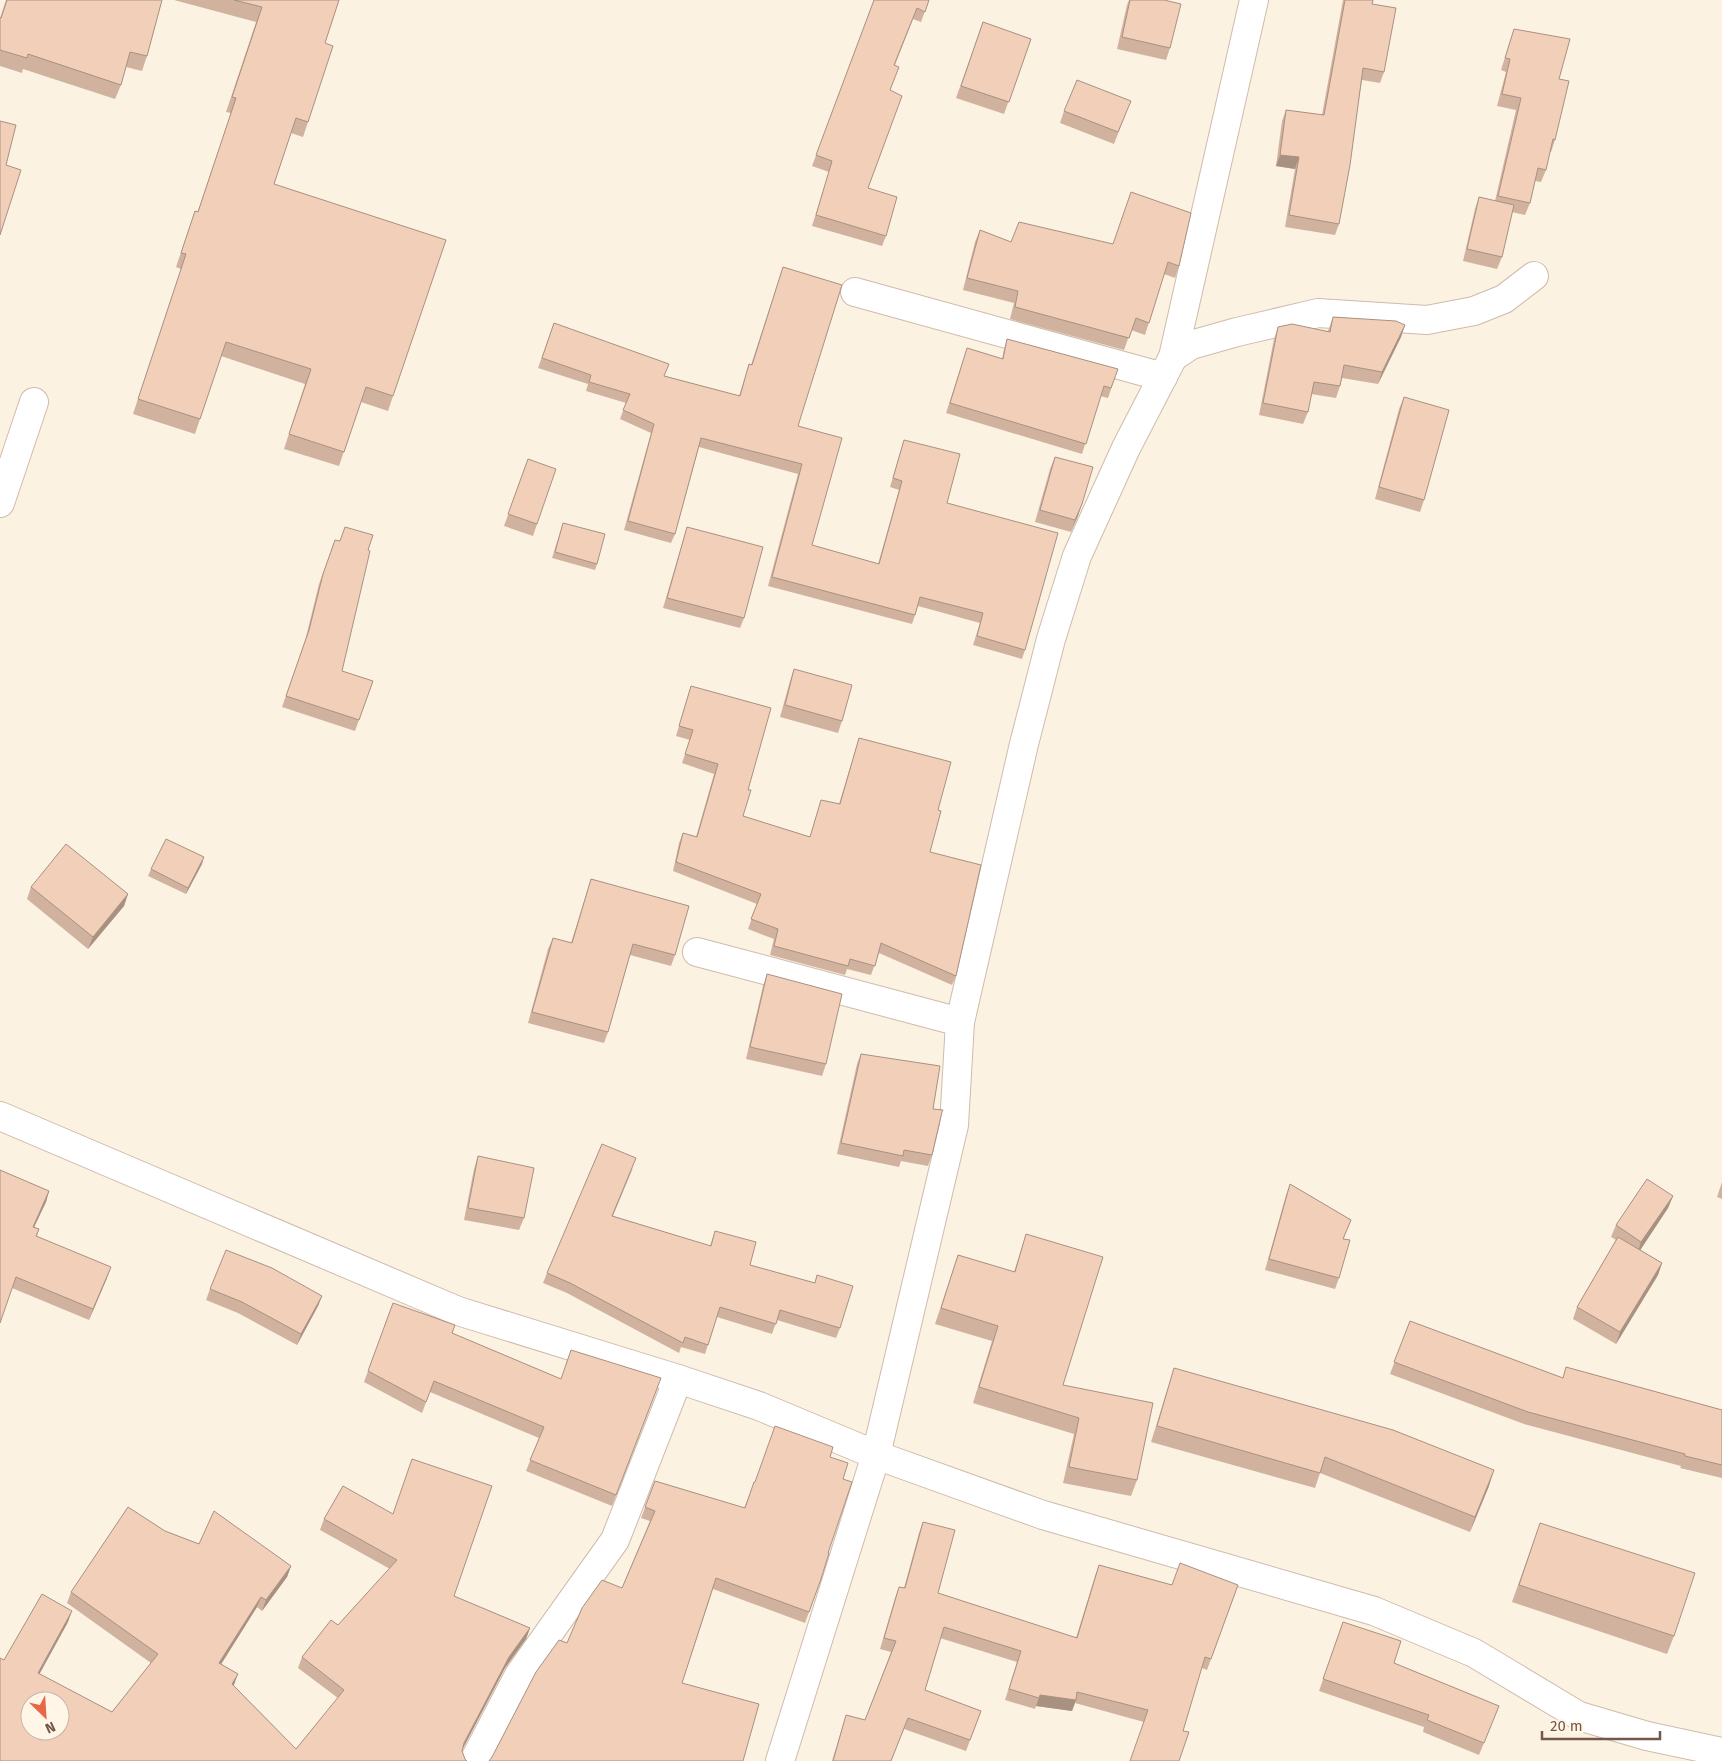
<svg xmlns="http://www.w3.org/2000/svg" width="1722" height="1761" viewBox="0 0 1722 1761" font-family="'Fira Sans',sans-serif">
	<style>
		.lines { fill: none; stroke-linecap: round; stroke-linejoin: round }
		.street-casing { stroke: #cfbbac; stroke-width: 30 }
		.street { stroke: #fff; stroke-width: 28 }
		.wall { fill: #d0b29f }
		.shaded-wall { fill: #a99182 }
		.building { fill: #f2cfb9; stroke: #a99182; fill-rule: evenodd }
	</style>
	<rect width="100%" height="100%" fill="#fcf2e2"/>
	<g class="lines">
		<g class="street-casing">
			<g id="street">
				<path d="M855,292L1163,377"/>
				<path d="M1173,357L1191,345L1237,332L1318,313L1427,320L1474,311L1504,299L1534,276"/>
				<path d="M0,503L34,402"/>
				<path d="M697,952L960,1022"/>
				<path d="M0,1116L458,1311L678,1379L759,1406L876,1455L1043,1515L1374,1611L1474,1653L1579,1716L1647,1736L1722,1752"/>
				<path d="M474,1761L519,1675L615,1540L678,1379"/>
				<path d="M780,1761L876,1455L954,1125L960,1022L1024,744L1051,639L1077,556L1126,448L1173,357L1254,0"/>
			</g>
		</g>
		<use href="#street" class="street"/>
	</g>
	<g class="wall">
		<path d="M6,0H162L147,56L142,71L126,67L121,85L115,99L23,69L22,73L0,66V18Z"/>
		<path d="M174,0H339L325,43L308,122L303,137L291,133L274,184L393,396L388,411L361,402L339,466L284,449L305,384L221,356L195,434L133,414L181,269L176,267L195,211H198L231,113L226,112L256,22Z"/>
		<path d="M874,0H929L921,22L913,19L895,65L890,90L868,188L886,236L882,246L812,226L829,172L812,166Z"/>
		<path d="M1129,0H1164L1170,48L1166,60L1117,49L1127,5Z"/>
		<path d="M1343,0H1373L1372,4L1384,72L1380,83L1362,80L1339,224L1335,235L1285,227L1295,169L1276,166L1282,121L1286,110L1322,115Z"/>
		<path d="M983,22L1031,39L1004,114L956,98Z"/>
		<path d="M1514,29L1559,79L1555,140L1551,152H1550L1546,170L1541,182L1535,181L1530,203L1525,215L1512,212L1502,257L1497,269L1463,261L1475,209L1479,197L1495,201L1516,110L1497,106L1506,72L1501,70Z"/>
		<path d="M1064,111L1126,113L1114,144L1060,123Z"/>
		<path d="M980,230L1011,242L1113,244L1179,266L1175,278L1164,274L1145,335L1131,330L1124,350L1010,319L1014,303L963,290L975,242Z"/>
		<path d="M783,267L798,426L812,545L878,564L899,490L890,487L904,440L947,503L1025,650L1022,659L973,645L980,623L918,606L912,624L768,586L798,474L699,447L675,534L671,543L624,530L651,433L620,419L626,403L586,391L588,384L538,368L554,323L665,376L739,396L749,364L751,365Z"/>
		<path d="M1333,317L1405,325L1401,337L1378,384L1342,378L1340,386L1336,398L1311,394L1308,412L1303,424L1259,415L1274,339L1278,327L1328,331Z"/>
		<path d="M1007,339L1118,369L1108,398L1100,396L1082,454L946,413L967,348L1002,359L1004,349Z"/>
		<path d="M1404,397L1424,500L1420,512L1375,499L1399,409Z"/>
		<path d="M1055,457L1082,504L1071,532L1035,522L1050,469Z"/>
		<path d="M528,459L537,524L533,536L504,526Z"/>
		<path d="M563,523L597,564L595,570L552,558Z"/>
		<path d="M687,527L744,618L740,628L663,608Z"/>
		<path d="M335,540L368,550L342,671L373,681L355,731L282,707L305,641L319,584Z"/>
		<path d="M794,669L842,721L838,733L780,717L790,681Z"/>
		<path d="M691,686L748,790L743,816L810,837L821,800L839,804L859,738L938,810L930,852L956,976L952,985L879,953L871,975L847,969L845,975L770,955L774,939L748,929L757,904L673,871L679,843L683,833L696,837L714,774L682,763L690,740L676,736Z"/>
		<path d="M202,864L186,894L148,876L151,869Z"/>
		<path d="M591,879L675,955L671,966L630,955L608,1032L604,1043L528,1023L548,949L553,938L571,943Z"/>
		<path d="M31,887L128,894L124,906L88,949L27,899Z"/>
		<path d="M767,974L826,1064L822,1076L746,1059L763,986Z"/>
		<path d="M861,1054L932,1155L928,1166L901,1161L899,1167L837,1154L857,1064Z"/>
		<path d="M478,1156L524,1218L519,1230L464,1220L474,1169Z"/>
		<path d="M633,1168L613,1216L710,1246L715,1231L750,1265L815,1283L817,1275L840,1328L836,1338L777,1320L772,1334L717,1317L705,1354L681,1347L679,1353L567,1293L543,1283L547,1273Z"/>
		<path d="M0,1170L49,1191L46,1202L34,1227L39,1229L37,1236L107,1278L89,1320L12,1288Z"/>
		<path d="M1722,1182V1199L1717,1197Z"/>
		<path d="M1290,1184L1351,1220L1343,1239L1339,1278L1335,1289L1265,1270L1286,1195Z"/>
		<path d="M1673,1196L1668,1208L1640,1250L1662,1263L1658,1275L1616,1344L1573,1319L1577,1307L1616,1240L1611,1237L1616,1225Z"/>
		<path d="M1026,1234L1063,1385L1137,1480L1131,1496L1063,1483L1074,1434L973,1403L992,1341L935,1324L958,1255L1014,1272Z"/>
		<path d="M210,1289L322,1296L318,1306L297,1345L238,1313L206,1300Z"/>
		<path d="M393,1303L452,1333L561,1379L657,1389L612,1506L526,1471L539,1438L430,1392L422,1413L364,1382Z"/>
		<path d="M1410,1321L1563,1378L1566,1367L1722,1410V1478L1680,1468L1681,1466L1524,1424L1390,1374Z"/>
		<path d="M1174,1368L1489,1486L1470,1532L1320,1473L1315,1488L1151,1442L1169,1384Z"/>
		<path d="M830,1457L843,1479L828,1553L821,1579L805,1623L713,1589L682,1683L492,1757L567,1643L622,1588L650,1521L641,1518L655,1481L744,1508L755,1482Z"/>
		<path d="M343,1486L454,1596L530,1628L526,1639L505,1668L463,1748L462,1751L465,1759L0,1761L4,1660L68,1622L39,1674L112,1712L151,1663L67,1603L71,1592L165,1531L199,1544L291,1566L287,1577L262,1611L257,1607L221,1664L234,1686L296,1749L338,1698L298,1668L302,1657L338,1625L390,1569L320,1530L324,1519Z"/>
		<path d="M923,1522L938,1593L1076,1638L1095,1576L1099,1565L1172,1585H1238L1207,1670L1202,1668L1144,1722L1075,1703L1072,1711L1036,1706L1035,1709L1005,1700L1017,1662L940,1638L925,1690L981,1711L966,1751L904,1729L891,1761H832L846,1715L865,1720L891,1652L880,1649L895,1598L899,1587L904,1588L919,1533Z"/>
		<path d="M1534,1540L1674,1636L1667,1654L1512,1602Z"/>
		<path d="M1343,1622L1394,1663L1499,1706L1479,1755L1423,1732L1424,1727L1319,1691Z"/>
	</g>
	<g class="shaded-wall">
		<path d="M1280,155L1299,157L1295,169L1276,166Z"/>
		<path d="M1405,325L1401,337L1378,384L1382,372Z"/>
		<path d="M1082,504L1078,516L1071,532L1075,520Z"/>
		<path d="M204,857L202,864L186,894L188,888Z"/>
		<path d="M128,894L124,906L88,949L93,937Z"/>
		<path d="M49,1191L46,1202L29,1238L33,1227Z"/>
		<path d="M1673,1196L1668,1208L1637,1255L1641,1242Z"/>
		<path d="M1662,1263L1658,1275L1616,1344L1620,1332Z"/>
		<path d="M111,1267L107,1278L89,1320L93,1309Z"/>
		<path d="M322,1296L318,1306L297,1345L301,1334Z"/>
		<path d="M1494,1470L1489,1486L1470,1532L1475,1517Z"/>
		<path d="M291,1566L287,1577L262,1611L266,1600Z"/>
		<path d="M261,1597L257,1607L215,1674L219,1663Z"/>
		<path d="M72,1611L68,1622L34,1684L38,1673Z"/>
		<path d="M530,1628L526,1639L505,1668L460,1754L464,1743L509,1657Z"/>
		<path d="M238,1674L234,1685L228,1695L232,1684Z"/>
		<path d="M1040,1695L1076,1700L1072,1711L1036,1706Z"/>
	</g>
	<g class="building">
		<path d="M7,0H162L147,56L130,52L121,85L28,54L27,58L0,50V18H1Z"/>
		<path d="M234,0H339L325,43L333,46L308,122L296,118L274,184L446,240L393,396L366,387L344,452L289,434L311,369L226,342L200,419L138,399L186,254L181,253L195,211L198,212L236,98L232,97L262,7Z"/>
		<path d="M874,0H929L925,12L917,8L894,65L899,67L890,90L902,96L868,188L897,197L886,236L816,215L832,161L816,155Z"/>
		<path d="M1130,0H1164L1181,4L1170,48L1122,37Z"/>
		<path d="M1345,0H1373L1372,4L1396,8L1384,72L1363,68L1350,165L1339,224L1289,215L1299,157L1280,155L1286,110L1324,115Z"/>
		<path d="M983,22L1031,39L1009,102L961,86Z"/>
		<path d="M1514,29L1570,39L1559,79L1569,81L1555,140L1553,139L1546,170L1538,168L1530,203L1498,196L1521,98L1502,94L1510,59L1505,58Z"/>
		<path d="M1077,80L1131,101L1118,132L1064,111Z"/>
		<path d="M0,121L16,125L6,165L21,170L0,235Z"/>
		<path d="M1131,192L1191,213L1179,266L1168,262L1149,323L1136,318L1129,338L1015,307L1018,291L967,278L980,230L1011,242L1019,222L1113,244Z"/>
		<path d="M1479,197L1514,205L1502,257L1467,249Z"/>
		<path d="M783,267L842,285L798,426L842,438L812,545L879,564L902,481L893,478L904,440L960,454L947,503L1058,533L1025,650L977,636L983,613L920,597L915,615L772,577L802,464L701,438L675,534L628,521L654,424L623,410L630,394L589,382L591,375L542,358L554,323L669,364L664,376L740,396L749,364L752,365Z"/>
		<path d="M1333,317L1396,321L1405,325L1382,372L1344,365L1340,386L1314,382L1308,412L1263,403L1278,327L1292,324L1330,332Z"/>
		<path d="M1007,339L1118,369L1111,388L1104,386L1086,444L950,403L967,348L1003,359Z"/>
		<path d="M1404,397L1449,410L1424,500L1379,487Z"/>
		<path d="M1055,457L1093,467L1082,504L1075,520L1040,510Z"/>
		<path d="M528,459L556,469L537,524L508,514Z"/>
		<path d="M563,523L605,534L597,564L555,552Z"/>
		<path d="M345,527L373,535L368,550L370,551L342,671L373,681L359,720L286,696L309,630L323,574L335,540L340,541Z"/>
		<path d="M687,527L763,547L744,618L667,598Z"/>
		<path d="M794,669L852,685L842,721L785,705Z"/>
		<path d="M691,686L771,708L748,790H751L743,816L810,837L821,800L840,804L859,738L951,762L938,810L941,811L930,852L981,865L956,976L881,943L875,966L850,959L848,966L774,946L778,929L751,919L761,894L676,862L683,833L697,837L718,764L685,754L693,730L679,726Z"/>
		<path d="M166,839L204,857L188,888L151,869Z"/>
		<path d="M66,844L128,894L93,937L31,887Z"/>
		<path d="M591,879L689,906L675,955L633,944L608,1032L532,1012L553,938L572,943Z"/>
		<path d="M767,974L842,994L826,1064L750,1047Z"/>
		<path d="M861,1054L940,1066L933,1109L943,1110L942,1112L932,1155L904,1150L903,1156L841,1143Z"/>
		<path d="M602,1144L636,1158L612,1216L711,1246L715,1231L756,1242L750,1265L815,1283L817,1275L853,1286L840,1328L780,1310L776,1324L720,1307L708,1345L685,1337L683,1343L570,1283L547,1273Z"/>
		<path d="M478,1156L534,1168L524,1218L468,1208Z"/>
		<path d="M0,1170L49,1191L33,1227L39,1229L36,1236L111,1267L93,1309L16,1277L0,1323Z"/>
		<path d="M1647,1179L1673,1196L1641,1242L1616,1225Z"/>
		<path d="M1290,1184L1351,1220L1343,1239L1350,1240L1339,1278L1269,1259Z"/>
		<path d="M1026,1234L1103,1257L1063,1385L1153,1403L1137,1480L1069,1467L1079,1418L979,1387L998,1326L941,1308L958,1255L1015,1272Z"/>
		<path d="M1618,1237L1662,1263L1620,1332L1577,1307Z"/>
		<path d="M226,1250L272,1268L322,1296L301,1334L242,1302L210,1289Z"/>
		<path d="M393,1303L455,1325L452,1333L561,1379L571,1350L661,1378L616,1495L530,1460L544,1427L434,1381L426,1402L368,1371Z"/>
		<path d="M1410,1321L1563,1378L1566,1367L1722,1410V1465L1685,1456V1454L1528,1412L1394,1362Z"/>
		<path d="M1174,1368L1393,1430L1494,1470L1475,1517L1325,1457L1320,1473L1157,1426Z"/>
		<path d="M775,1426L833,1447L830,1457L848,1463L843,1479L852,1482L828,1553H829L821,1579L809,1612L716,1578L682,1683L759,1704L743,1761H489L492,1757L536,1672L559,1640L567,1643L582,1608L602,1580L622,1588L655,1511L645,1507L655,1481L745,1508L754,1482H755Z"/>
		<path d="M412,1459L492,1486L454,1596L530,1628L509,1657L464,1743L462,1751L465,1759L467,1761H0V1658L4,1660L42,1594L72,1611L38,1673L112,1712L158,1654L71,1592L128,1507L165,1531L199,1544L214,1511L291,1566L266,1600L261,1597L219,1663L238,1674L232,1684L296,1749L344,1690L302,1657L331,1620L338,1625L397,1560L324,1519L343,1486L393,1514ZM30,1701H60V1731H30Z"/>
		<path d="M923,1522L955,1530L938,1593L1077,1638L1099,1565L1172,1585L1180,1563L1238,1585L1211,1659L1205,1657L1183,1731L1189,1732L1179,1761H1130L1148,1710L1077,1692L1076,1700L1040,1695L1039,1698L1009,1689L1021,1651L944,1627L925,1690L981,1711L970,1740L908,1718L891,1761H833L846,1715L865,1720L896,1641L884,1638L899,1587L905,1588Z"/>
		<path d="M1540,1523L1695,1573L1674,1636L1519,1585Z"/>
		<path d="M1343,1622L1401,1641L1394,1663L1499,1706L1484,1743L1427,1720L1429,1715L1323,1679Z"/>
	</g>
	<g transform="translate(45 1716) rotate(155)"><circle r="24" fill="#fff6e8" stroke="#c7b6a8"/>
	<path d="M0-4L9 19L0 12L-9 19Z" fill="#e76746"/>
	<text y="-8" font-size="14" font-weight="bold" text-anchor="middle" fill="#745748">N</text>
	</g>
	<path d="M1542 1731v8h118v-8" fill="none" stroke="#745748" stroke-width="2.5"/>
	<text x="1550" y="1731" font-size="15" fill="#745748" stroke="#fff6e8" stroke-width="4" paint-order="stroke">20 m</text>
</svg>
